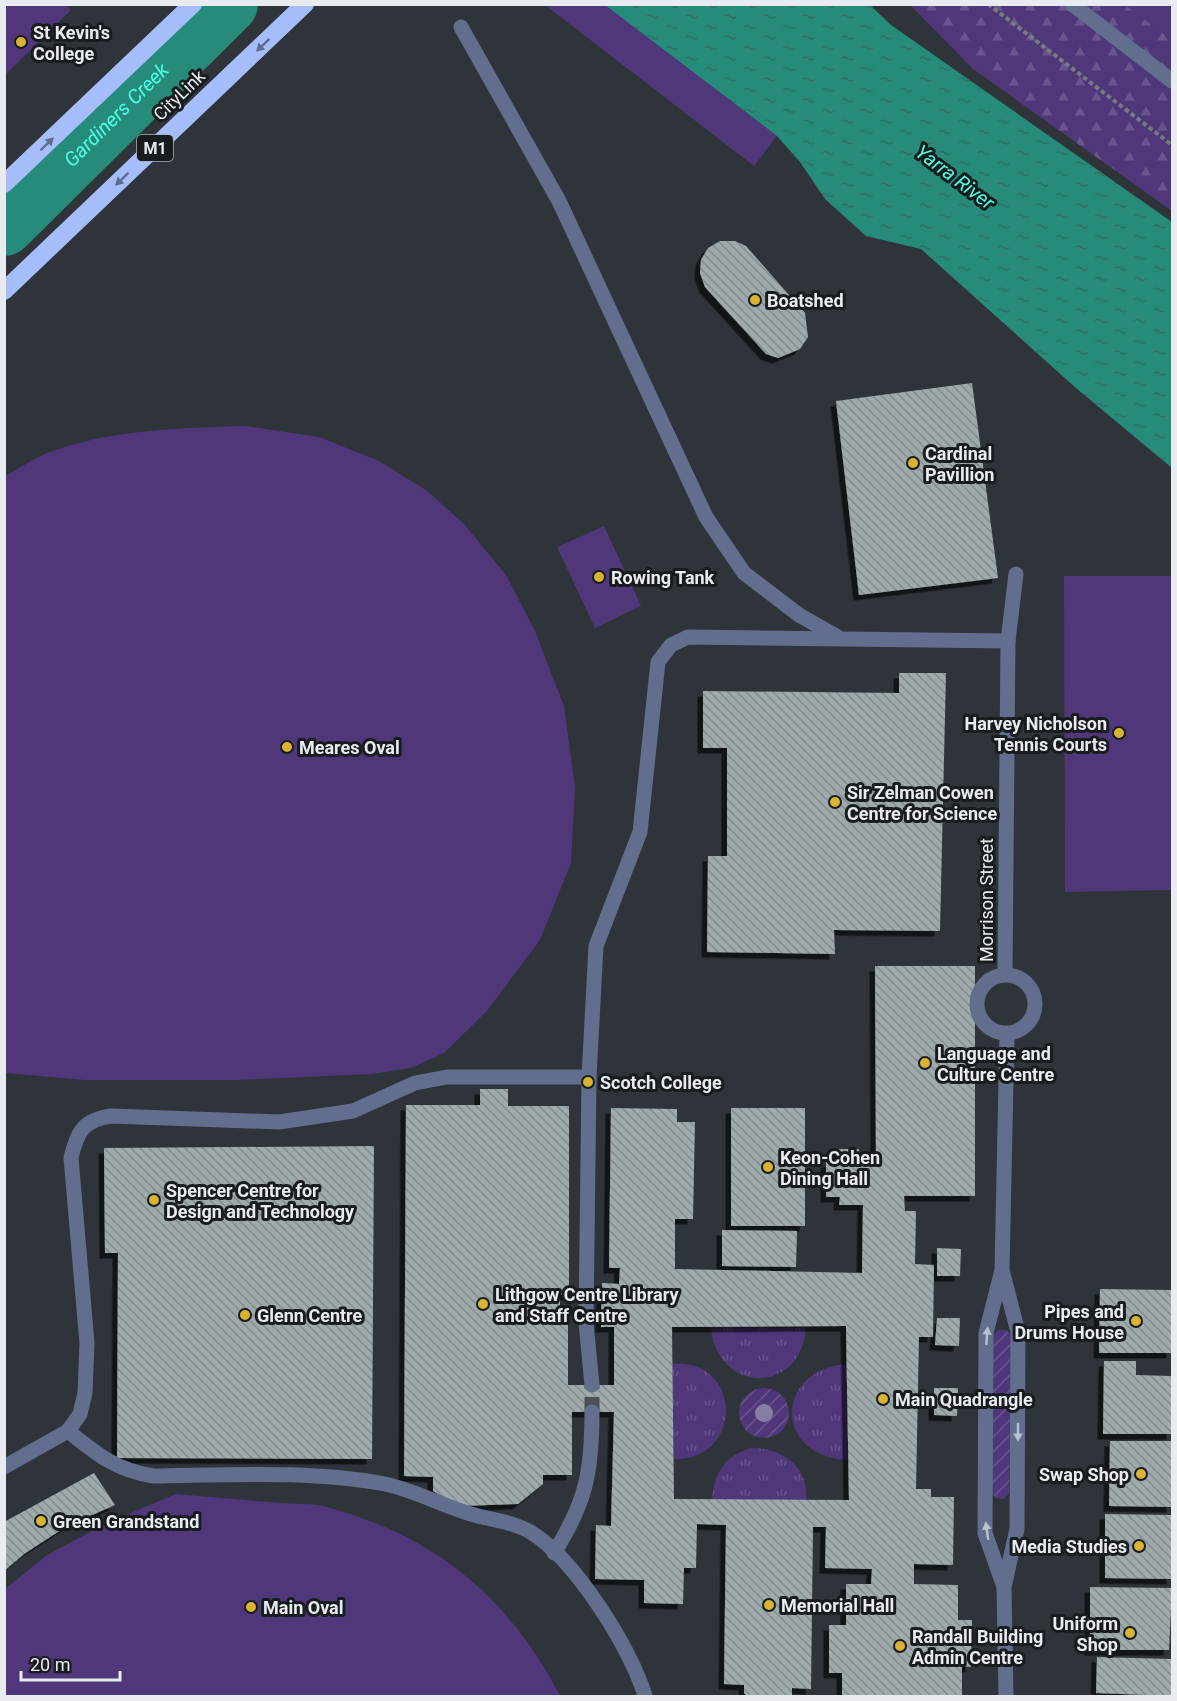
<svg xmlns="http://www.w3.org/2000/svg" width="1177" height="1701" viewBox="0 0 1177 1701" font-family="Roboto,sans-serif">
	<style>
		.grass { fill: url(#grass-tufts) }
		.forest { fill: url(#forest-firs) }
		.park { fill: #50377a }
		.garden { fill: url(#garden-furrows) }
		.water { fill: url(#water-ripples) }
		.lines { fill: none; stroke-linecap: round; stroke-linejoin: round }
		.river { stroke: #278b7b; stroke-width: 60 }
		.building { fill: url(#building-back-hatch); fill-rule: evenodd; filter: url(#shadow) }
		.minor-tunnel { stroke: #4a5054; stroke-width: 15; stroke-dasharray: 15 8; stroke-linecap: butt }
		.path { stroke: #777c81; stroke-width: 4; stroke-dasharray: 4.5 3; stroke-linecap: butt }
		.minor { stroke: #626e8e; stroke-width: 15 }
		.highway { stroke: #a6bdfc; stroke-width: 18 }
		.tree { fill: #857da2 }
		.oneway { fill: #5f6c8d }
		.oneway2 { fill: #b9c0ce }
		.poi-dot { fill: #dab333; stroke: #181c1e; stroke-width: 2 }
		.labels { text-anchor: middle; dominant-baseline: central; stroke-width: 6; stroke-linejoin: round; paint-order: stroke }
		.shield { fill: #181c1e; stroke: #aaaeb1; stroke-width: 1.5 }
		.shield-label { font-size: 16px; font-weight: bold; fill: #e8ecf0 }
		.poi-label { font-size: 18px; font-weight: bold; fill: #e8ecf0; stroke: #181c1e; text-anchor: start }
		.street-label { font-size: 18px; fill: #e8ecf0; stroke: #181c1e }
		.water-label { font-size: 20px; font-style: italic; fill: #4cfee1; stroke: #181c1e }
	</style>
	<defs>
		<pattern id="grass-tufts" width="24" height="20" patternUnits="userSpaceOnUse" patternTransform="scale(1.5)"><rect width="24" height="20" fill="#50377a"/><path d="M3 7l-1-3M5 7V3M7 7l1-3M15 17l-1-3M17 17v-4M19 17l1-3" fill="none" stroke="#69548d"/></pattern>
		<pattern id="forest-firs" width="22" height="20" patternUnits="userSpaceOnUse" patternTransform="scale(1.5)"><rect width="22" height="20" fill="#50377a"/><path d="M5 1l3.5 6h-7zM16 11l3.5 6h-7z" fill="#69548d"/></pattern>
		<pattern id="garden-furrows" width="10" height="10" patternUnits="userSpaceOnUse" patternTransform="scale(1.5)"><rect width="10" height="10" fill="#50377a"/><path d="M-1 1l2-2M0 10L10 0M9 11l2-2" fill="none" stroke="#69548d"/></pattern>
		<pattern id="water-ripples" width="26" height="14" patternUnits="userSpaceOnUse" patternTransform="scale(1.5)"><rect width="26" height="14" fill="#278b7b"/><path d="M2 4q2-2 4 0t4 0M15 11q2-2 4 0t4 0" fill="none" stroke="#337067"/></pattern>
		<pattern id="building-back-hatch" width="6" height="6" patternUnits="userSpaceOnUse" patternTransform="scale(1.5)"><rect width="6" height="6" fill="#9faaac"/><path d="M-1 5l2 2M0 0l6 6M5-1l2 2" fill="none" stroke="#848c8e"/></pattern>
		<filter id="shadow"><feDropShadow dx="-5.5" dy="5.5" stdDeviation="0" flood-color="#0009"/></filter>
	</defs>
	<rect width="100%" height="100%" fill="#2e3439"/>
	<g class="grass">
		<path d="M711,1327L806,1328C801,1395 717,1395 711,1327Z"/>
		<path d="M672,1364C742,1357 745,1460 674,1459Z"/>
		<path d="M847,1364L848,1460C773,1457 774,1369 847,1364Z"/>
		<path d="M751,1448C782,1448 809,1466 806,1500H712C714,1472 725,1456 751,1448Z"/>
	</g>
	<path class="forest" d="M910,5H1172V211L973,69Z"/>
	<g class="park">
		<path d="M5,4L66,5L71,10L5,75Z"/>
		<path d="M545,5H605L777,136L754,166Z"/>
		<path d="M1125,5H1172V40Z"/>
		<path d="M246,426L319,437L379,461L426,490L463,523L506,575L535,631L564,706L575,787L571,863L540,940L487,1011L444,1053L411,1068L372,1074L237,1080H85L5,1073V476C18,469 31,460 45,454C109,429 179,428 246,426Z"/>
		<path d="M604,526L641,606L595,628L557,547Z"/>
		<path d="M1064,576H1172V890L1065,892Z"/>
		<path d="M176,1494C211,1497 246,1500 281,1503C296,1504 313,1503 327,1507C435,1536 509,1597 560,1696H5V1589L47,1555L109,1522Z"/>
	</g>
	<g class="garden">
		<path d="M998,1330H1006L1012,1335L1009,1493L1004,1499L996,1498L991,1493L992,1336Z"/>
		<circle cx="764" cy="1413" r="25"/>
	</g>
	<path class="water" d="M605,5H870L891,25L1172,222V468L1076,388L921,249L866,236L825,199L800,162L777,136Z"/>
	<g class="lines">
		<path class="river" id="s1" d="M4,226L228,4"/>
	</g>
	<g class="building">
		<path d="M720,241H735L746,246L805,313L808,337L800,349L778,358L766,354L705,287L700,273L701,260L708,248Z"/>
		<path d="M972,383L998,578L859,595L836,401Z"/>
		<path d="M899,673H946L940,931L834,930L835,954L707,952L708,856H727V748H703V691L899,693Z"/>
		<path d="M875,966H975V1196H904L905,1211H916L915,1264L934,1265L933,1337H919L916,1489H931V1497H954L953,1565L914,1564V1584L958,1585V1620H972L971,1667L962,1666V1696H842V1673H829V1625H846V1584H871L872,1569L825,1568L826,1527H813L811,1689L792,1688V1696H747L744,1693V1685L724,1684L726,1525L697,1524L696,1568H684L683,1604L644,1603V1580L595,1579L596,1525L611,1526L614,1412H572V1475H543V1484L518,1504L460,1506L433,1491V1477L404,1476L406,1105H480V1089H508V1106H569V1295H560V1323H568V1385H614V1327H601L602,1283L619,1284L620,1268H609L611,1108L677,1109V1122H695L693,1219H675V1269L862,1273L863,1205H839L840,1197H826V1162L836,1161V1149H859V1160L876,1161ZM846,1326L849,1500L674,1499L672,1327Z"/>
		<rect x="731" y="1108" width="74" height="118"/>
		<path d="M374,1146L372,1459L117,1458L118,1253H105L104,1148Z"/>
		<path d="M722,1230L797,1231L796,1267L722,1266Z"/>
		<path d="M937,1248L961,1249L960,1276H937Z"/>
		<path d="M1100,1289L1172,1290V1353H1099Z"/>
		<path d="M937,1318H960L959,1346L935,1345Z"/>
		<path d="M1104,1361H1136V1375L1172,1376V1434H1103Z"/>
		<path d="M934,1388H958L957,1416L934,1415Z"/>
		<path d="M1110,1441H1172V1507L1109,1506Z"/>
		<path d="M94,1473L115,1505L67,1526L24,1554L4,1571V1522Z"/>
		<path d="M1105,1514L1172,1515V1579L1105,1578Z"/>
		<path d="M1090,1587L1172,1588L1169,1650H1090Z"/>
		<path d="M1097,1657L1172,1659V1696L1096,1693Z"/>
	</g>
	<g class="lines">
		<path class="minor-tunnel" d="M592,1412V1385"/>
		<path class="path" d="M988,4L1172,145"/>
		<g class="minor">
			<path d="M1072,4L1172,81"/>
			<path d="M461,27L559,201L706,517L744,573L799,615L838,637"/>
			<path d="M1005,974L1008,641L1016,574"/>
			<circle cx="1006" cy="1004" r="29"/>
			<path d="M1003,1274L1018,1332L1017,1529L1004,1587L1006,1696"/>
			<path d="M592,1385L586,1323L589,1077L596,946L640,832L658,662L671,645L688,637L1008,641"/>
			<path d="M68,1431L80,1414L85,1393L87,1343L71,1158C77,1132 83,1120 111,1116L279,1122L353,1111L415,1083L447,1077H589"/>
			<path d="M4,1467L68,1431C97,1454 115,1470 153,1476C229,1475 310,1470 385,1484C414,1490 443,1506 471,1514C491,1520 515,1522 532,1533C575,1560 631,1648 645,1696"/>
			<path d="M554,1553C586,1502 592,1472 592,1412"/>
			<path d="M1004,1587L985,1533L986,1333L1002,1270L1007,1034"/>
		</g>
		<g class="highway">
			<path d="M4,184L193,4"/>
			<path d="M4,291L305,4"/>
		</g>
	</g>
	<circle class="tree" cx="764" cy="1413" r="9"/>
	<defs><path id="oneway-solid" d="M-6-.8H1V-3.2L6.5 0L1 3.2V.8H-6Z" transform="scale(1.5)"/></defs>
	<g class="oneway">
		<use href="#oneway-solid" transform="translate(263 45) rotate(136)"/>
		<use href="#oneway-solid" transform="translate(47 144) rotate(-44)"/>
		<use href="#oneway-solid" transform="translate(122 179) rotate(136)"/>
	</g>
	<g class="oneway2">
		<use href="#oneway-solid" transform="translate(987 1336) rotate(-85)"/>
		<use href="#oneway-solid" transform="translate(1018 1432) rotate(90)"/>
		<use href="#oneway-solid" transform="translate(987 1531) rotate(-98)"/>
	</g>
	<g class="poi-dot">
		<circle cx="21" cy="42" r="6"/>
		<circle cx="755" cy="300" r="6"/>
		<circle cx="913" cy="463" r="6"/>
		<circle cx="599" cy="577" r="6"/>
		<circle cx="1119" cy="733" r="6"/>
		<circle cx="287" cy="747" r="6"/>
		<circle cx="835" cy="802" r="6"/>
		<circle cx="925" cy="1063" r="6"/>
		<circle cx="588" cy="1082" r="6"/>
		<circle cx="768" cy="1167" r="6"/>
		<circle cx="154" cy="1200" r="6"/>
		<circle cx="483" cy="1304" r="6"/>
		<circle cx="245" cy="1315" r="6"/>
		<circle cx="1136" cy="1321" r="6"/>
		<circle cx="883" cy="1399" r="6"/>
		<circle cx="1141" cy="1474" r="6"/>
		<circle cx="41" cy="1521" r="6"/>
		<circle cx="1139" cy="1546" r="6"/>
		<circle cx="769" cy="1605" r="6"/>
		<circle cx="251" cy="1607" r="6"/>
		<circle cx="1130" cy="1633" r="6"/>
		<circle cx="900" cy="1646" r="6"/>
	</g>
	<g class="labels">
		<rect class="shield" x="137" y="135" width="36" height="26" rx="4.5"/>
		<g class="shield-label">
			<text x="155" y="148">M1</text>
		</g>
		<g class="poi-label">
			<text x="33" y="32">St Kevin's<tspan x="33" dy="21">College</tspan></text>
			<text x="767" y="300">Boatshed</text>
			<text x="925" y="453">Cardinal<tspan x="925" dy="21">Pavillion</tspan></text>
			<text x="611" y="577">Rowing Tank</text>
			<text x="1107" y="723" text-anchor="end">Harvey Nicholson<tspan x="1107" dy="21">Tennis Courts</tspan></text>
			<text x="299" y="747">Meares Oval</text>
			<text x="847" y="792">Sir Zelman Cowen<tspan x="847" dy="21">Centre for Science</tspan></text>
			<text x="937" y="1053">Language and<tspan x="937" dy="21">Culture Centre</tspan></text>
			<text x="600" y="1082">Scotch College</text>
			<text x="780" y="1157">Keon-Cohen<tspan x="780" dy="21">Dining Hall</tspan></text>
			<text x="166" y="1190">Spencer Centre for<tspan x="166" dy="21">Design and Technology</tspan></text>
			<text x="495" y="1294">Lithgow Centre Library<tspan x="495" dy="21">and Staff Centre</tspan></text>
			<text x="1124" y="1311" text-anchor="end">Pipes and<tspan x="1124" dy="21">Drums House</tspan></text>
			<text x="257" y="1315">Glenn Centre</text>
			<text x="895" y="1399">Main Quadrangle</text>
			<text x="1129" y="1474" text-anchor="end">Swap Shop</text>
			<text x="53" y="1521">Green Grandstand</text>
			<text x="1127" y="1546" text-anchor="end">Media Studies</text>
			<text x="781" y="1605">Memorial Hall</text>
			<text x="263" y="1607">Main Oval</text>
			<text x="1118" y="1623" text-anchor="end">Uniform<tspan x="1118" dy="21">Shop</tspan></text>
			<text x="912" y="1636">Randall Building<tspan x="912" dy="21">Admin Centre</tspan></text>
		</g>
		<g class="street-label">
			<text transform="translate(179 95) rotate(-44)">CityLink</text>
			<text transform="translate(986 900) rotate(-90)">Morrison Street</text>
		</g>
		<g class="water-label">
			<text stroke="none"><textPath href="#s1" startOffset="158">Gardiners Creek</textPath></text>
			<text transform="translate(955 177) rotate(37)">Yarra River</text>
		</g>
	</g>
	<rect width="1177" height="1701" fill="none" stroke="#e8ecf0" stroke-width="12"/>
	<path d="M21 1671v9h99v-9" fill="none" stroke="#e8ecf0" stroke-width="3"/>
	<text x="30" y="1671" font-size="18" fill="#e8ecf0" stroke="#181c1e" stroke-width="4.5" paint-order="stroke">20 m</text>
</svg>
